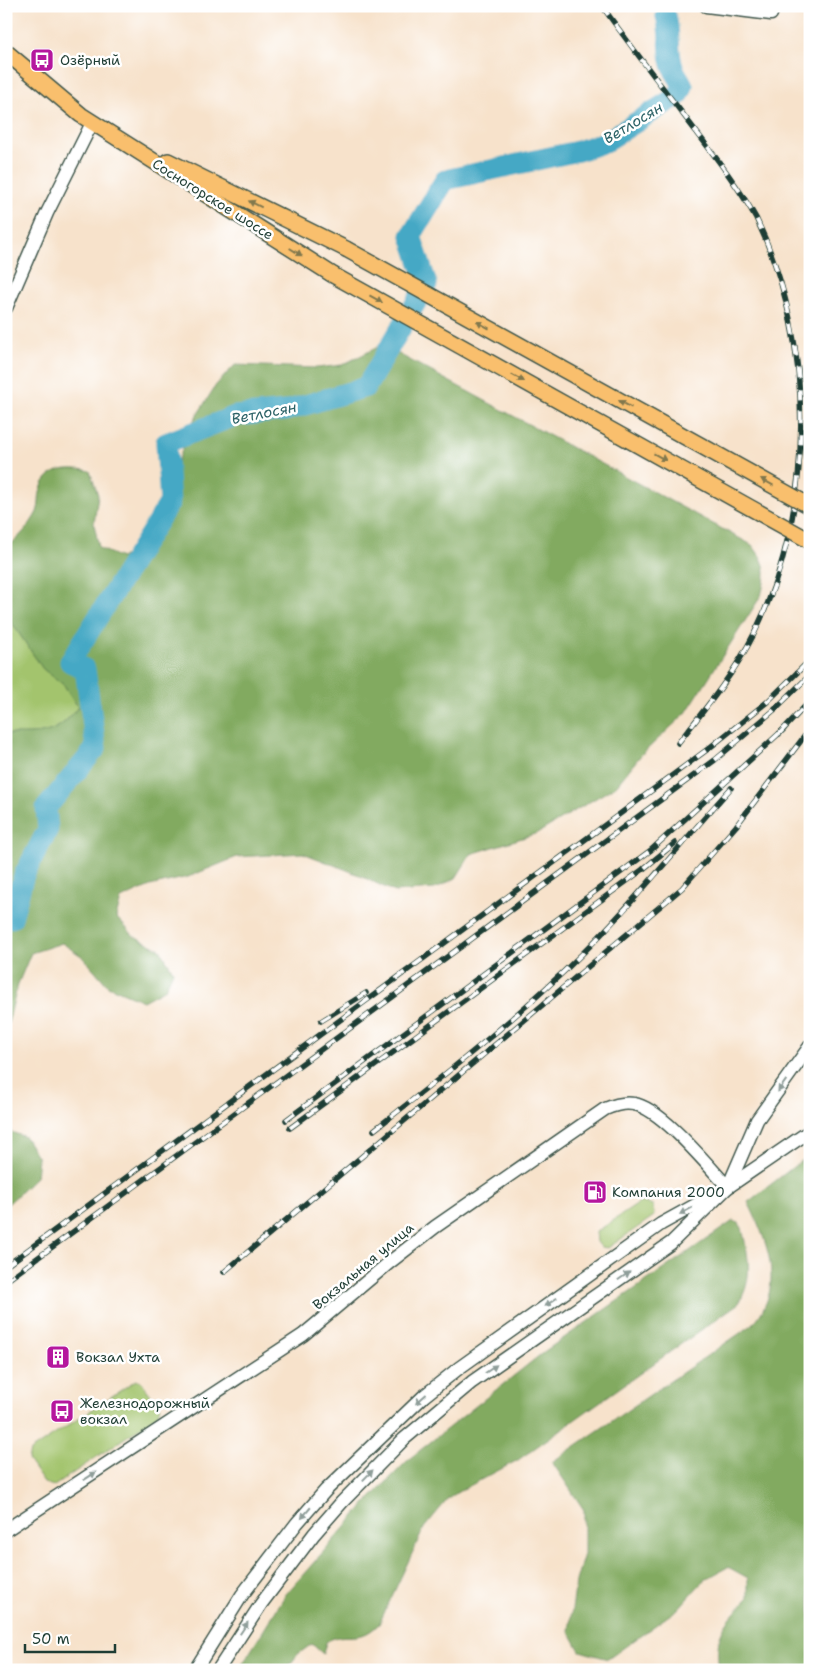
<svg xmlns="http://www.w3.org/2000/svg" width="816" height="1676" viewBox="0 0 816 1676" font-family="'Shantell Sans',sans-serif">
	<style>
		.green { fill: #a3c46d; stroke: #618050 }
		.forest { fill: #82aa60; stroke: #50744a }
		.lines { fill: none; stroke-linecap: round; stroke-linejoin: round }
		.river { stroke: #45a8c5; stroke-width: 21 }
		.minor-casing { stroke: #3f564b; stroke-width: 15 }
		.major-casing { stroke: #3f564b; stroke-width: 18 }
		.minor { stroke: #fff; stroke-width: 12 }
		.major { stroke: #f9bf6d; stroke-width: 15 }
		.rail-casing { stroke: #1f3d34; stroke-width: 5.5 }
		.rail { stroke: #fff; stroke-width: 4; stroke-dasharray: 11; stroke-linecap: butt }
		.major-bridge-casing { stroke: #3f564b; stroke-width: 18; stroke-linecap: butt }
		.major-bridge { stroke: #f9bf6d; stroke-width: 15 }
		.oneway { fill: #81784e }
		.oneway2 { fill: #8f9e9a }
		.labels { text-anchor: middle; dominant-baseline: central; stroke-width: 5; stroke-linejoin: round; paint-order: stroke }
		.poi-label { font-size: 14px; fill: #1f3d34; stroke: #fff; text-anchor: start }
		.street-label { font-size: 14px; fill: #1f3d34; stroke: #fff }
		.water-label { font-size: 15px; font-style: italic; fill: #2c6267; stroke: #fff }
	</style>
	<rect width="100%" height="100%" fill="#fff"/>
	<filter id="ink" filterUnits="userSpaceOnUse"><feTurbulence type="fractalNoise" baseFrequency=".02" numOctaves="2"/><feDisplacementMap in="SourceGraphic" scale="10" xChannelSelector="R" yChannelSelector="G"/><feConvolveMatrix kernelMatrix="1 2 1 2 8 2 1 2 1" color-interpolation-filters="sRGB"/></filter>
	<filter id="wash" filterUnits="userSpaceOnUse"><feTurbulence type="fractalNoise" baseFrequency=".0096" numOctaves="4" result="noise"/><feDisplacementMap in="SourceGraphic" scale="20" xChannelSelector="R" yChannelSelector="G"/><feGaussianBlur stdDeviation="1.12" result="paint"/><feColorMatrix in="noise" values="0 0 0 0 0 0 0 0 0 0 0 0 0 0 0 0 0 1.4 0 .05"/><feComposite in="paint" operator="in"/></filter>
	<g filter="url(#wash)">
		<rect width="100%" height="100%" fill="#f7e2cb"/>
		<g class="green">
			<path d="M6,614L43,669L64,685L78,707C56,736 41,735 6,734Z"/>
			<path d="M641,1202L653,1205L654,1216L608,1248L601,1247L597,1242L596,1232Z"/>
			<path d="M136,1380L141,1382L160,1407L157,1416L54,1486L44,1483L28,1460L30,1451Z"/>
		</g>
		<g class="forest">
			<path d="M382,345L752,545C768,565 767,572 761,596L686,713L641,755L616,786L538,833L471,854L456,878L434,889L395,892L352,872L303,853L237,857L188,877L150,886L121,899L116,917L134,936L160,949L173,971L165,989L143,1001L108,986L83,957L62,943L31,953L18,984L6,1031V734C40,734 56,737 78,707L64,685L43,669L6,614V548C19,538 29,527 37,512C40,505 38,496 41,489C48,466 72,467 90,471L98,495L94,524L99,548L121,558L147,539L194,420L216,385L235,365L317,368L342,365Z"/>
			<path d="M6,1130L25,1137L38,1158L36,1177L6,1206Z"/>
			<path d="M810,1154V1670H719C714,1633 724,1624 748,1598V1578L728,1567L704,1580L678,1609L608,1659L580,1651L569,1631L576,1581L584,1554V1510L552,1462L752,1325C786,1287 768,1243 748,1202Z"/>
			<path d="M733,1221L739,1223L742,1228C748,1255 754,1277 739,1303L518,1460L458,1492L448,1499L424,1528L379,1624C357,1646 346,1629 326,1642L323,1654L312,1644L298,1654L286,1670H239L286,1594L368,1501L409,1459L545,1351Z"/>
		</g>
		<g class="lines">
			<path class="river" d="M6,917L12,918L24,875L48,829L46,808L96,748L85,669L70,662L170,502L166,443L235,416L285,411L366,387L427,284L411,236L445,180L578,151L605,142L679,95L683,86C681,81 678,77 675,72C667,57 671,33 666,16"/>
		</g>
	</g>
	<g filter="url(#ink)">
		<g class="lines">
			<g class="minor-casing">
				<g id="minor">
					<path d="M706,6L771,14L773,6"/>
					<path d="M6,308L47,213L92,123"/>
					<path d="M6,1530L303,1335L390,1262L435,1227L605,1109C614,1105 624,1102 634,1104C661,1108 709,1167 728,1187"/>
					<path d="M195,1670L242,1595L297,1523L326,1490L424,1396L459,1368L661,1224L728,1187L810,1131"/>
					<path d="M218,1670L261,1604L314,1534L342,1502L404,1439L472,1382L671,1243L728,1187L757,1120L810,1046"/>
				</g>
			</g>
			<g class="major-casing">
				<g id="major">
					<path d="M6,52L81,115L333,275"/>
					<path d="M168,161L346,249"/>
				</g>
			</g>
			<use href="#minor" class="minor"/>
			<use href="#major" class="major"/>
			<g class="rail-casing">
				<g id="rail">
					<path d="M602,6C627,41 653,75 679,109C706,145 734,179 756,218C816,343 816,508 754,634C734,674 706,708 678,743"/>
					<path d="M779,734L810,701"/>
					<path d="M321,1021L366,993"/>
					<path d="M286,1120L651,850L784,729"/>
					<path d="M290,1128L642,870L675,843"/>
					<path d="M374,1130C446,1074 517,1018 582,954C635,902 681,843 731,788"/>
					<path d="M6,1266L708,749L767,702L810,660"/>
					<path d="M224,1272L682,888L736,826L810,729"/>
					<path d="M6,1281L715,760L773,711L810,675"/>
				</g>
			</g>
			<use href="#rail" class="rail"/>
			<g class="major-bridge-casing">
				<g id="major-bridge">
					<path d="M346,249L810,506"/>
					<path d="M333,275L810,541"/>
				</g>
			</g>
			<use href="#major-bridge" class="major-bridge"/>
		</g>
		<defs><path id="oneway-solid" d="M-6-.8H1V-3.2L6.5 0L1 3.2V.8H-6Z" transform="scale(1.25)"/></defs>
		<g class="oneway">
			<use href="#oneway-solid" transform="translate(255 204) rotate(-154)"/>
			<use href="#oneway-solid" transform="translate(296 252) rotate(32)"/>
			<use href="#oneway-solid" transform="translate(376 299) rotate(29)"/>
			<use href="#oneway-solid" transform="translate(483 325) rotate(-151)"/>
			<use href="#oneway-solid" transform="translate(518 378) rotate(29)"/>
			<use href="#oneway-solid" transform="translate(625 404) rotate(-151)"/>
			<use href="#oneway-solid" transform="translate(660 457) rotate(29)"/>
			<use href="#oneway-solid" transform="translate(767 482) rotate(-151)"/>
		</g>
		<g class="oneway2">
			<use href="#oneway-solid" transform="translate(782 1086) rotate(125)"/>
			<use href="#oneway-solid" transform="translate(686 1211) rotate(152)"/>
			<use href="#oneway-solid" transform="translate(624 1276) rotate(-35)"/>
			<use href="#oneway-solid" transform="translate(551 1302) rotate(145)"/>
			<use href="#oneway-solid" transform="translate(491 1369) rotate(-35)"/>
			<use href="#oneway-solid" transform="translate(421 1399) rotate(138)"/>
			<use href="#oneway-solid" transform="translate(368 1475) rotate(-46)"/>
			<use href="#oneway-solid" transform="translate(90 1476) rotate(-34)"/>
			<use href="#oneway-solid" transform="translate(306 1513) rotate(130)"/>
			<use href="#oneway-solid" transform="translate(244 1628) rotate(-56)"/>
		</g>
	</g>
	<defs>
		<g id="bus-square" transform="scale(1.25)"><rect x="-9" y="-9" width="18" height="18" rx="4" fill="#b5179e" stroke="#fff"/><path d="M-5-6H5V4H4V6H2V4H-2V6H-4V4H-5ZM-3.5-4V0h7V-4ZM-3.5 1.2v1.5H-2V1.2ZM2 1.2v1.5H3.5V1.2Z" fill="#fff"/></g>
		<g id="fuel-square" transform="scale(1.25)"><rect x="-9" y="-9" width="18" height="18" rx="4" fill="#b5179e" stroke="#fff"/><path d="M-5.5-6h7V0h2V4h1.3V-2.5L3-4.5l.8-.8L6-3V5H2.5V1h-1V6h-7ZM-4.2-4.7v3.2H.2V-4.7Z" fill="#fff"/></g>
		<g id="building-square" transform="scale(1.25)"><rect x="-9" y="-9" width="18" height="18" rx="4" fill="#b5179e" stroke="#fff"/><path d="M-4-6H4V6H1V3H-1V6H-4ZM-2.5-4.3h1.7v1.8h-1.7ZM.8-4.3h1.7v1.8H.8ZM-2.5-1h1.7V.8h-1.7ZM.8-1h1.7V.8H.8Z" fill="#fff"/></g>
	</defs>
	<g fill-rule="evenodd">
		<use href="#bus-square" x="42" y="60"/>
		<use href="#fuel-square" x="595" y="1192"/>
		<use href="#building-square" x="58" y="1357"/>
		<use href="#bus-square" x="62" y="1411"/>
	</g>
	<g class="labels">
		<g class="poi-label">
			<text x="60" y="60">Озёрный</text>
			<text x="612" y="1192">Компания 2000</text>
			<text x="76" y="1357">Вокзал Ухта</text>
			<text x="80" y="1403">Железнодорожный<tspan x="80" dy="16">вокзал</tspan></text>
		</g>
		<g class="street-label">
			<text transform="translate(213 199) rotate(32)">Сосногорское шоссе</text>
			<text transform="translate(363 1266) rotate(-40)">Вокзальная улица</text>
		</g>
		<g class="water-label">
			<text transform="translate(633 123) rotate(-31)">Ветлосян</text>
			<text transform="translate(264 413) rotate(-11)">Ветлосян</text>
		</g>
	</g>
	<rect width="816" height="1676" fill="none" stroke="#fff" stroke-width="25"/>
	<path d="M25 1644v8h90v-8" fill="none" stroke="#1f3d34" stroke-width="2.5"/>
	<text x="32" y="1644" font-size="15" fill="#1f3d34" stroke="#ffffff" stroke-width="4" paint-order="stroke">50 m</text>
</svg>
